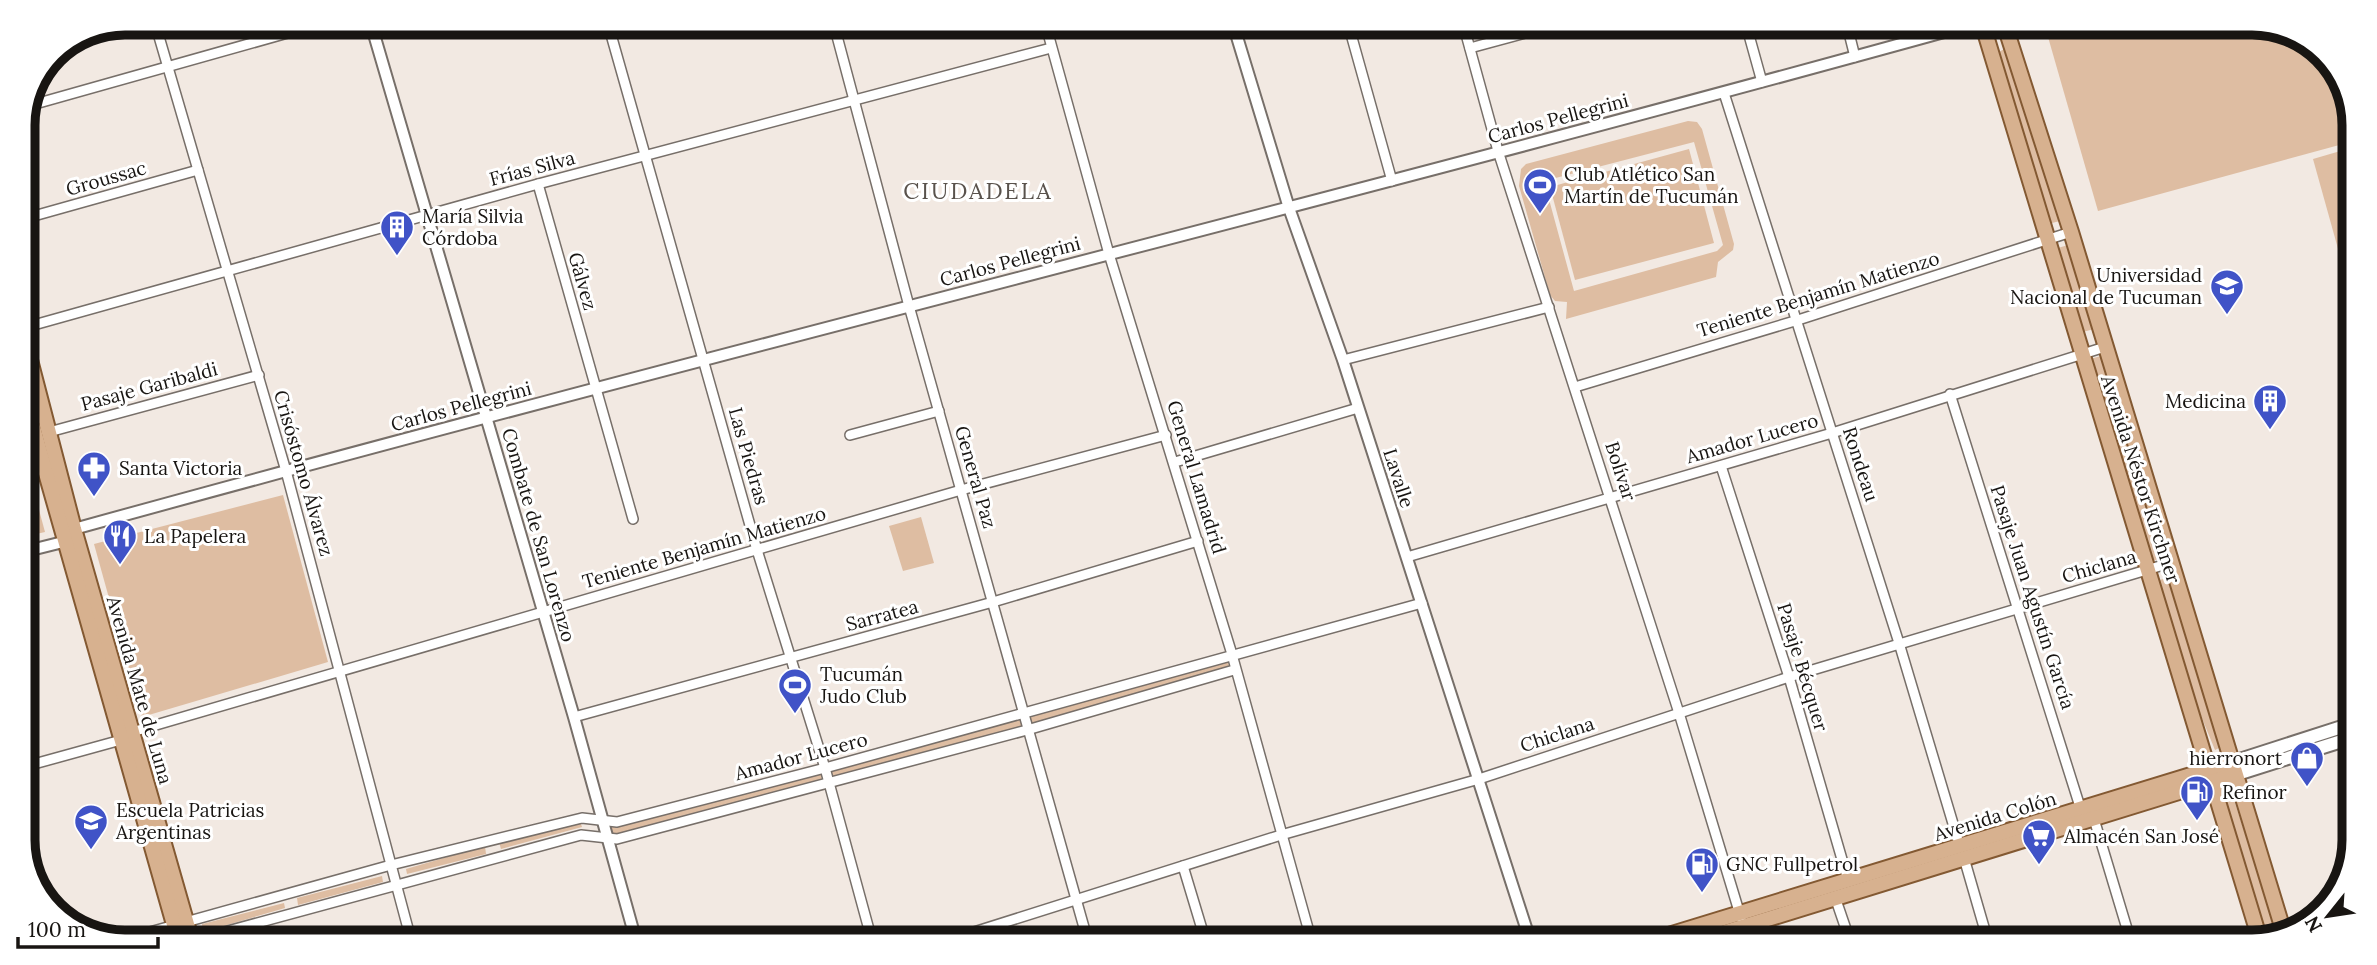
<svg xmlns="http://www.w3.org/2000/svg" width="2377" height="965" viewBox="0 0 2377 965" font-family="Lora,serif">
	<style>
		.green { fill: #debda2; fill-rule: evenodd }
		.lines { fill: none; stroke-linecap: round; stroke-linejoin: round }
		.minor-casing { stroke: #776f69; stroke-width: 12 }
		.tertiary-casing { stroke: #776f69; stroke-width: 14 }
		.secondary-casing { stroke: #776f69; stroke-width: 16 }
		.primary-casing { stroke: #835932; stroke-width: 18 }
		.minor { stroke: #fff; stroke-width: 9 }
		.tertiary { stroke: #fff; stroke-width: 10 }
		.secondary { stroke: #fff; stroke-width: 12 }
		.primary { stroke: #d7b18f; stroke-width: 14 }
		.labels { text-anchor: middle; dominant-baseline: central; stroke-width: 6; stroke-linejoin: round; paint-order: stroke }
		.street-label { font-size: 19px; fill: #181512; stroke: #fff }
		.poi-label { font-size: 19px; fill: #181512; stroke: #fff; text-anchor: start }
		.quarter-label { font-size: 23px; letter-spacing: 2px; fill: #59524c; stroke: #fff }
		.rim { fill: none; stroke: #181512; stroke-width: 9 }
	</style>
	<rect width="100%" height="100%" fill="#f2e9e2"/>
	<g class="green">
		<path d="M2046,30H2291L2337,68L2354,118V141L2098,211Z"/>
		<path d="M2006,48L2060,221L2048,224L1997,53Z"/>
		<path d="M1688,121L1697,122L1702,129L1734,244L1733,250L1718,262L1716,277L1566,319L1567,302L1555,301L1550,295L1519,186L1521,169L1526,164ZM1694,142L1723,245L1717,251L1574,291L1544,181Z"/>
		<path d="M2354,147L2352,299L2313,159Z"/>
		<path d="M1689,149L1714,243L1575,280L1550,187Z"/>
		<path d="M2068,245L2094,329L2083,332L2058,248Z"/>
		<path d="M2101,356L2162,558L2152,561L2090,359Z"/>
		<path d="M23,451L45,532L23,537Z"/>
		<path d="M283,495L328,662L142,717L94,544Z"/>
		<path d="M921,517L934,563L903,571L889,526Z"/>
		<path d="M2168,578L2221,747L2215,750L2199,711L2159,580Z"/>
		<path d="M1228,661L1229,668L1031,726L1028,717Z"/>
		<path d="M1020,718L1022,728L831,778L829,771Z"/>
		<path d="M821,774L822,781L611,835L609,827Z"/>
		<path d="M2231,791L2278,934L2265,939L2222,793Z"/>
		<path d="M580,821L582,827L501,849L499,842Z"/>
		<path d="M485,846L486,854L407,874L406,869Z"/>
		<path d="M382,876L383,882L298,905L297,898Z"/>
		<path d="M284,903L285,908L203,932L202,924Z"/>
	</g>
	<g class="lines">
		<g class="minor-casing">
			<g id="minor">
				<path d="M155,23L286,471L410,936"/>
				<path d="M608,24L757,550L825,768L871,937"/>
				<path d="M834,25L909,306L1087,938"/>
				<path d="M1046,26L1109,254L1231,651L1311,939"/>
				<path d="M1349,27L1392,181"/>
				<path d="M1464,27L1498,151L1679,713L1741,918"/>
				<path d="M1747,28L1762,82"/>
				<path d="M1848,29L1855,57"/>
				<path d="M1470,48L1544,28"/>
				<path d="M1724,93L1899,643L1960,847"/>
				<path d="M28,106L323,23"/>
				<path d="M538,184L633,519"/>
				<path d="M23,219L198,170"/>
				<path d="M23,328L538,184L1051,48"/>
				<path d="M1343,360L1549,307"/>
				<path d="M1575,387L1798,320L2071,232"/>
				<path d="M1950,394L2081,810"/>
				<path d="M49,432L259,375"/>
				<path d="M850,435L939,411"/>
				<path d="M1175,462L1358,408"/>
				<path d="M1721,466L1789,677L1848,880"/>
				<path d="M1407,557L1832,433L2105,347"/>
				<path d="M574,717L993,602L1198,541"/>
				<path d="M132,732L961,490L1166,435"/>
				<path d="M2343,740L2348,756"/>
				<path d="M23,767L121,740"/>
				<path d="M2094,819L2131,942"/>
				<path d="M1964,858L1988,941"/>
				<path d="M1183,866L1205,939"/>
				<path d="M1835,897L1850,941"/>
				<path d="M2282,927L2316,916"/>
				<path d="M139,935L391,865L582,818L617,822L825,768L1422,603"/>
				<path d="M213,935L581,835L617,839L1027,730L1234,670"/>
				<path d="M955,938L1281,835L1479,779L1789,677L2170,563"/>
				<path d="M2242,942L2259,937"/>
			</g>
		</g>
		<g class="tertiary-casing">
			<g id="tertiary">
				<path d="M371,24L574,717L635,937"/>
				<path d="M1234,27L1289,208L1343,360L1530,940"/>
				<path d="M23,552L63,542L74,529C699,356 1329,202 1955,29"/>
			</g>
		</g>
		<g class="secondary-casing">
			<g id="secondary">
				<path d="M2230,763L2348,725"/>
				<path d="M2234,775L2348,739"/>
			</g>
		</g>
		<g class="primary-casing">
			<g id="primary">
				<path d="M1984,29L2260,940"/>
				<path d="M2006,29L2071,232L2284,933"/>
				<path d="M23,333L74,529L190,935"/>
				<path d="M23,392L177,935"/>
				<path d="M1652,940L2230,763"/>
				<path d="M1700,940L2234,775"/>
			</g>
		</g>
		<use href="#minor" class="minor"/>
		<use href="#tertiary" class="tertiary"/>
		<use href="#secondary" class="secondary"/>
		<use href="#primary" class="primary"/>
	</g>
	<defs>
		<g id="stadium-pin" transform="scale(1.75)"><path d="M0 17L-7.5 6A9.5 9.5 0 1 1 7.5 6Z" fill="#4053c7" stroke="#fff"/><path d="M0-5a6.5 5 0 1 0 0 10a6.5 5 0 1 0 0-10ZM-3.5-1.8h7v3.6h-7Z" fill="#fff"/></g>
		<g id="building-pin" transform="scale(1.75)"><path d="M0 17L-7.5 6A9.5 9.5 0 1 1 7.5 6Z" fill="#4053c7" stroke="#fff"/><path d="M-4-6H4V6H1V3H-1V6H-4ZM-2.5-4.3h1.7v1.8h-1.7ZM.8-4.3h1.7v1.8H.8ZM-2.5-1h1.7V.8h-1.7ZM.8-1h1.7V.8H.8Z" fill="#fff"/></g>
		<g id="university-pin" transform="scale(1.75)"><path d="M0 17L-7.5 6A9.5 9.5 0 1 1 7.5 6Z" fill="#4053c7" stroke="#fff"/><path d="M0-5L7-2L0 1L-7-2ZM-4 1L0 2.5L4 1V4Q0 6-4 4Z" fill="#fff"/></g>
		<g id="pharmacy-pin" transform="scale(1.75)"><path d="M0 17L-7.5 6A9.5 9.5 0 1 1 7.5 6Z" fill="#4053c7" stroke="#fff"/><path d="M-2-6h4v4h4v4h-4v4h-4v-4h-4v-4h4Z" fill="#fff"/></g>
		<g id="restaurant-pin" transform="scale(1.75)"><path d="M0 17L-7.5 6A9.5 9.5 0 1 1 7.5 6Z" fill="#4053c7" stroke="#fff"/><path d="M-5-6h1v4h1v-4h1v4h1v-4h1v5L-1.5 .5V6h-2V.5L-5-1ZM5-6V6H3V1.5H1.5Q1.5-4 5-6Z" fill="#fff"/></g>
		<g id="shop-pin" transform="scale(1.75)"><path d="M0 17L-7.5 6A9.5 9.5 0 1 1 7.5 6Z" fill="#4053c7" stroke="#fff"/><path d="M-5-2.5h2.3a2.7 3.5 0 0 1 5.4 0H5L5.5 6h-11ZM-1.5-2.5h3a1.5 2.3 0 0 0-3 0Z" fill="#fff"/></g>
		<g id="fuel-pin" transform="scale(1.75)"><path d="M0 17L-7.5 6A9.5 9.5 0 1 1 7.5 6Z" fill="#4053c7" stroke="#fff"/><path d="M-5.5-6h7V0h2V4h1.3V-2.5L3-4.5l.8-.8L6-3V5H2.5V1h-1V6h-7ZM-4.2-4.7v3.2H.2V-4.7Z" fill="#fff"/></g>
		<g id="school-pin" transform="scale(1.75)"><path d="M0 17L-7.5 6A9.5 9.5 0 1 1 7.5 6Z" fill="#4053c7" stroke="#fff"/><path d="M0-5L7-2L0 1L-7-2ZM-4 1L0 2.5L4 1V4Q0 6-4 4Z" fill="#fff"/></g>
		<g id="supermarket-pin" transform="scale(1.75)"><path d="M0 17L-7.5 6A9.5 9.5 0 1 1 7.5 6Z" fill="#4053c7" stroke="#fff"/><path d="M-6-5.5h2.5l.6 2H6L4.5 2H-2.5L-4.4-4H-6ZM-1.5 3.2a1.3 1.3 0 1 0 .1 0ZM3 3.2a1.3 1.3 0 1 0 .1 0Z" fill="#fff"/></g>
	</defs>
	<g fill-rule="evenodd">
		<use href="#stadium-pin" x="1540" y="185"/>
		<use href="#building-pin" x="397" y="227"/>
		<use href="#university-pin" x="2227" y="286"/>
		<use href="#building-pin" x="2270" y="401"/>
		<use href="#pharmacy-pin" x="94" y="468"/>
		<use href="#restaurant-pin" x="120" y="536"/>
		<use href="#stadium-pin" x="795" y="685"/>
		<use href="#shop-pin" x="2307" y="758"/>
		<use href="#fuel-pin" x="2197" y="792"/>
		<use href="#school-pin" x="91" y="821"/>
		<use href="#supermarket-pin" x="2039" y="836"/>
		<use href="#fuel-pin" x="1702" y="864"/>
	</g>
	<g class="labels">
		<g class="street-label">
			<text transform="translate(1558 118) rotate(-15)">Carlos Pellegrini</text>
			<text transform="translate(532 168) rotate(-15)">Frías Silva</text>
			<text transform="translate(106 178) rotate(-16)">Groussac</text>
			<text transform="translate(1010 261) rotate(-15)">Carlos Pellegrini</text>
			<text transform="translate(583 281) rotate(74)">Gálvez</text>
			<text transform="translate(1818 294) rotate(-17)">Teniente Benjamín Matienzo</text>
			<text transform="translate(149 386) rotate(-15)">Pasaje Garibaldi</text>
			<text transform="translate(461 406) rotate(-15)">Carlos Pellegrini</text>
			<text transform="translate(1752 438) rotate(-16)">Amador Lucero</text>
			<text transform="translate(749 456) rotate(74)">Las Piedras</text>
			<text transform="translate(1861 464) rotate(72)">Rondeau</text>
			<text transform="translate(1621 471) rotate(72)">Bolívar</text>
			<text transform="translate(304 473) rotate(74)">Crisóstomo Álvarez</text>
			<text transform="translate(976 477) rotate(74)">General Paz</text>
			<text transform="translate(1197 477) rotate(73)">General Lamadrid</text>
			<text transform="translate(1399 478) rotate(72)">Lavalle</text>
			<text transform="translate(2141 479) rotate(72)">Avenida Néstor Kirchner</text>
			<text transform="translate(539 535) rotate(74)">Combate de San Lorenzo</text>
			<text transform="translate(704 547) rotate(-16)">Teniente Benjamín Matienzo</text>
			<text transform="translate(2099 566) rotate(-16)">Chiclana</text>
			<text transform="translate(2033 597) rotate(72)">Pasaje Juan Agustín García</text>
			<text transform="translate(882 615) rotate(-15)">Sarratea</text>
			<text transform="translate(1803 667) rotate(73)">Pasaje Bécquer</text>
			<text transform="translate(140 690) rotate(74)">Avenida Mate de Luna</text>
			<text transform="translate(1557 734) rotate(-18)">Chiclana</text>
			<text transform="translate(801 756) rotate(-15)">Amador Lucero</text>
			<text transform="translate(1995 816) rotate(-17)">Avenida Colón</text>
		</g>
		<g class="poi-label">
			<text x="1564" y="174">Club Atlético San<tspan x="1564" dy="22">Martín de Tucumán</tspan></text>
			<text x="422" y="216">María Silvia<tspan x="422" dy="22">Córdoba</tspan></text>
			<text x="2202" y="275" text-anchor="end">Universidad<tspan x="2202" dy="22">Nacional de Tucuman</tspan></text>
			<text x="2246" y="401" text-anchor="end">Medicina</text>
			<text x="119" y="468">Santa Victoria</text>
			<text x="144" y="536">La Papelera</text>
			<text x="820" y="674">Tucumán<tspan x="820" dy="22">Judo Club</tspan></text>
			<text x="2282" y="758" text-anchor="end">hierronort</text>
			<text x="2222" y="792">Refinor</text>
			<text x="116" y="810">Escuela Patricias<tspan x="116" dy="22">Argentinas</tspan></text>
			<text x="2064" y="836">Almacén San José</text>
			<text x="1726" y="864">GNC Fullpetrol</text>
		</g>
		<g class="quarter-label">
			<text x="978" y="190">CIUDADELA</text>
		</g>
	</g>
	<path d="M0 0H2377V965H0ZM125 35H2252A90 90 0 0 1 2342 125V840A90 90 0 0 1 2252 930H125A90 90 0 0 1 35 840V125A90 90 0 0 1 125 35Z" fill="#fff" fill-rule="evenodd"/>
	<path class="rim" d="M125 35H2252A90 90 0 0 1 2342 125V840A90 90 0 0 1 2252 930H125A90 90 0 0 1 35 840V125A90 90 0 0 1 125 35Z"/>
	<g transform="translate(2328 916) rotate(240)" stroke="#ffffff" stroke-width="5" paint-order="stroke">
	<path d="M0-5L12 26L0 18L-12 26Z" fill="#181512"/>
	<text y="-10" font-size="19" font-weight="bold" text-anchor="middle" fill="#181512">N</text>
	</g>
	<path d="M18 937v10h140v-10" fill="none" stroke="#181512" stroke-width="3.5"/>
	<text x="28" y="937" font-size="21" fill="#181512" stroke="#ffffff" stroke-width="5" paint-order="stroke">100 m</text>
</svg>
